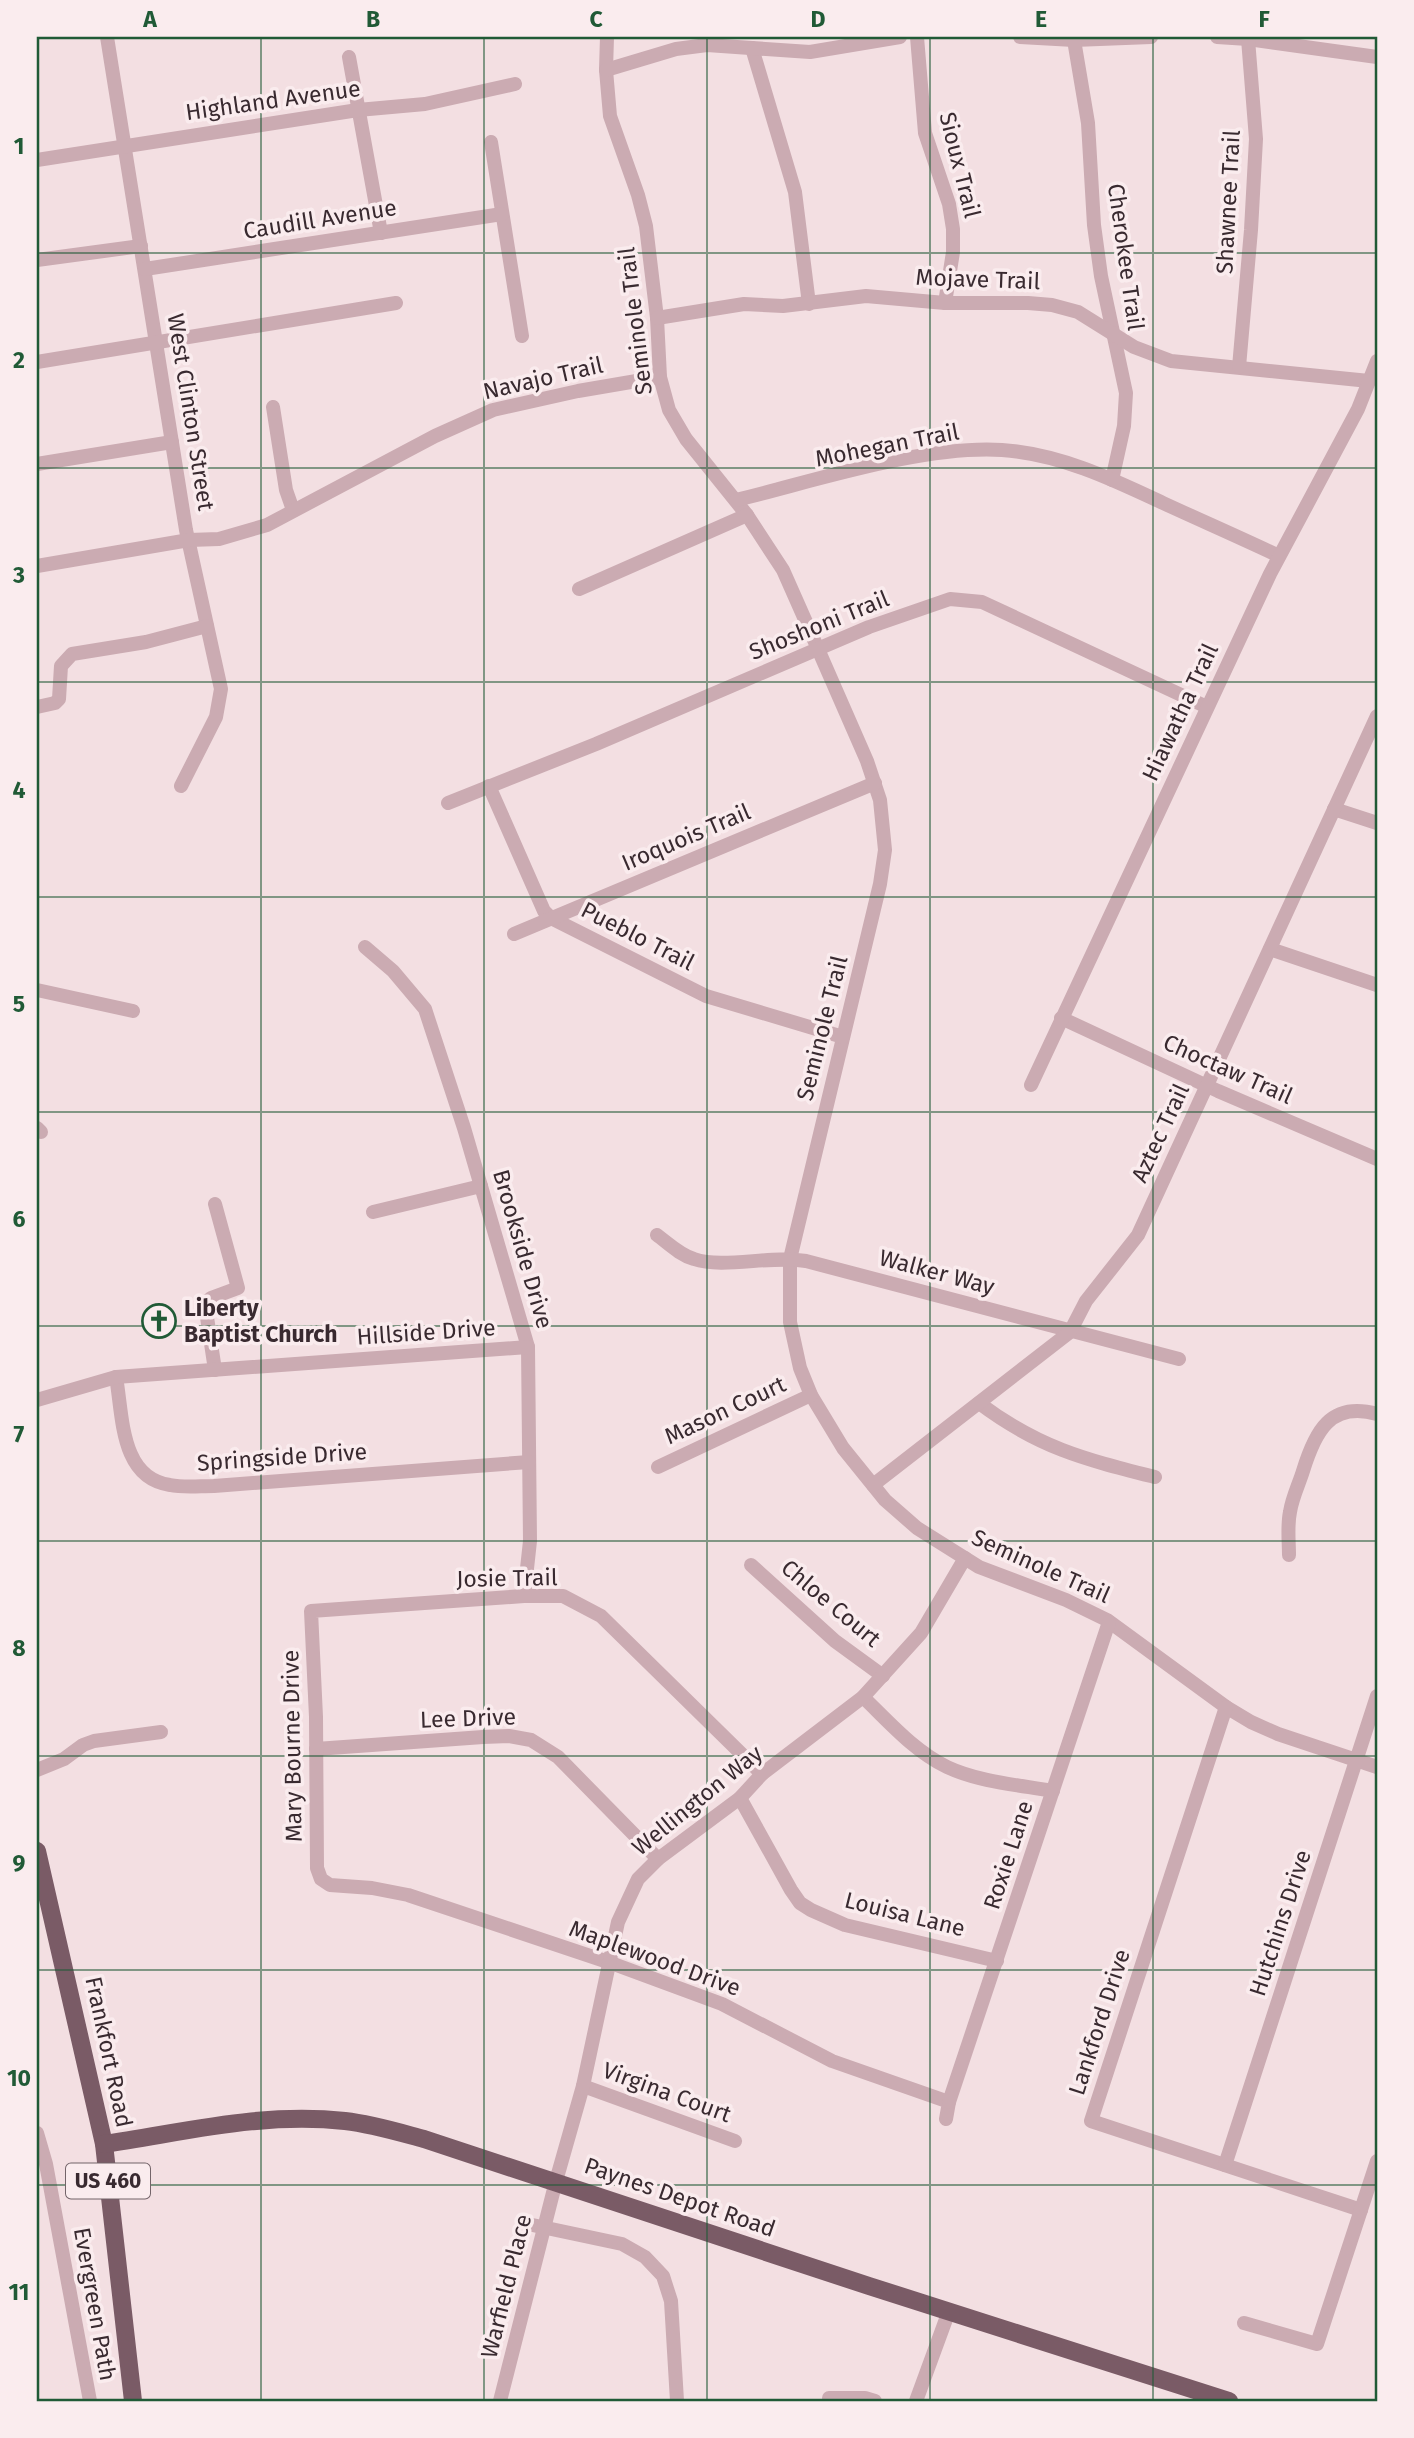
<svg xmlns="http://www.w3.org/2000/svg" width="1414" height="2438" viewBox="0 0 1414 2438" font-family="'Fira Sans',sans-serif">
	<style>
		.lines { fill: none; stroke-linecap: round; stroke-linejoin: round }
		.minor { stroke: #cbabb2; stroke-width: 14 }
		.major { stroke: #7a5b66; stroke-width: 18 }
		.grid { fill: none; stroke: #205a36; stroke-width: 2; stroke-opacity: 0.55 }
		.labels { text-anchor: middle; dominant-baseline: central; stroke-width: 7; stroke-linejoin: round; paint-order: stroke }
		.shield { fill: #faecee; stroke: #736469; stroke-width: 2 }
		.shield-label { font-size: 21px; font-weight: bold; fill: #392a30 }
		.street-label { font-size: 23px; fill: #392a30; stroke: #faecee }
		.poi-label { font-size: 23px; font-weight: bold; fill: #392a30; stroke: #faecee; text-anchor: start }
		.neatline { fill: none; stroke: #205a36; stroke-width: 2.5 }
		.grid-label { font-size: 23px; text-anchor: middle; font-weight: bold; fill: #205a36 }
	</style>
	<rect width="100%" height="100%" fill="#f3dfe2"/>
	<g class="lines">
		<g class="minor">
			<path d="M107,37L186,530L221,689L216,717L181,786"/>
			<path d="M607,37L606,70L610,116L638,195L646,226L657,318L660,377L669,410L686,439L747,515L783,570L818,649L867,761L880,800L885,850L880,884L790,1259V1322L800,1368L811,1395L843,1448L885,1500L917,1528L979,1567L1066,1600L1107,1620L1226,1707L1251,1722L1278,1734L1377,1767"/>
			<path d="M917,37L925,133L949,204L953,229V252L945,303"/>
			<path d="M1020,37L1074,40L1151,37"/>
			<path d="M1217,37L1248,39L1377,57"/>
			<path d="M1074,40L1088,123L1094,225L1101,276L1126,393L1124,426L1112,480"/>
			<path d="M752,48L795,192L809,304"/>
			<path d="M349,57L381,233"/>
			<path d="M606,70L676,49L707,45L810,52L900,37"/>
			<path d="M491,142L522,336"/>
			<path d="M37,160L358,110L425,104L515,84"/>
			<path d="M37,260L141,246"/>
			<path d="M145,269L502,214"/>
			<path d="M657,318L744,304L783,306L866,296L945,303H1028L1052,305L1078,312L1134,347L1171,361L1369,381"/>
			<path d="M37,362L396,303"/>
			<path d="M1239,367L1251,230L1256,139L1248,39"/>
			<path d="M273,407L286,490L293,510"/>
			<path d="M37,464L172,442"/>
			<path d="M736,500C815,481 922,445 1002,450C1060,454 1112,479 1163,503C1202,521 1241,538 1279,556"/>
			<path d="M37,566L189,540L219,539L267,525L435,436L493,410L578,391L660,377"/>
			<path d="M579,589L747,515"/>
			<path d="M37,707L55,703L59,699L61,666L72,654L146,642L207,626"/>
			<path d="M489,786L544,911L551,918L706,996L843,1037"/>
			<path d="M448,803L596,744L869,627L950,599L982,602L1207,707"/>
			<path d="M1334,809L1377,823"/>
			<path d="M514,934L875,783"/>
			<path d="M365,947L393,971L425,1009L464,1128L528,1347L530,1541L524,1596"/>
			<path d="M1270,949L1377,985"/>
			<path d="M37,990L133,1011"/>
			<path d="M1061,1018L1218,1091L1377,1159"/>
			<path d="M1031,1085L1270,574L1358,409L1377,361"/>
			<path d="M37,1128L41,1132"/>
			<path d="M373,1212L481,1186"/>
			<path d="M657,1235C669,1244 680,1255 694,1259C723,1269 771,1255 806,1261L1179,1359"/>
			<path d="M215,1370L205,1304L211,1298L238,1288L215,1204"/>
			<path d="M116,1377C123,1416 120,1478 170,1485C184,1488 199,1486 214,1486L529,1462"/>
			<path d="M37,1400L116,1377L528,1347"/>
			<path d="M979,1403C1039,1448 1084,1459 1155,1477"/>
			<path d="M658,1467L811,1395"/>
			<path d="M873,1485L1070,1332L1086,1301L1138,1235L1377,716"/>
			<path d="M1289,1555C1289,1541 1287,1526 1290,1512C1292,1498 1299,1484 1303,1471C1315,1432 1330,1401 1377,1414"/>
			<path d="M751,1565L835,1641L883,1676"/>
			<path d="M863,1697C889,1722 914,1751 947,1767C979,1782 1019,1785 1053,1791"/>
			<path d="M1226,1707L1091,2121L1361,2210"/>
			<path d="M316,1749L483,1737L509,1736L531,1740L558,1757L658,1859"/>
			<path d="M37,1770L64,1759L83,1745L94,1741L161,1732"/>
			<path d="M762,1774L601,1616L563,1596H524L311,1611L316,1717L317,1868L321,1879L330,1885L372,1888L408,1895L611,1963L722,2004L832,2061L949,2102L946,2119"/>
			<path d="M740,1798L791,1890L800,1903L811,1910L845,1925L997,1961"/>
			<path d="M583,2086L735,2141"/>
			<path d="M949,2102L1109,1622"/>
			<path d="M37,2133L46,2164L90,2401"/>
			<path d="M1225,2165L1377,1696"/>
			<path d="M523,2223L622,2244L645,2257L663,2276L671,2301L677,2401"/>
			<path d="M1244,2323L1317,2344L1377,2161"/>
			<path d="M829,2398H865L875,2401"/>
			<path d="M500,2401L556,2181L583,2086L618,1922L638,1879L658,1859L740,1798L762,1774L863,1697L921,1633L965,1558"/>
			<path d="M916,2401L949,2311"/>
		</g>
		<g class="major">
			<path d="M37,1851L104,2144L133,2401"/>
			<path d="M104,2144C186,2132 261,2112 345,2121C372,2124 398,2132 424,2139L869,2286L1229,2401"/>
		</g>
	</g>
	<path class="grid" d="M261,37V2401M484,37V2401M707,37V2401M930,37V2401M1153,37V2401M37,253H1377M37,468H1377M37,682H1377M37,897H1377M37,1112H1377M37,1326H1377M37,1541H1377M37,1756H1377M37,1970H1377M37,2185H1377"/>
	<defs>
		<g id="church-ring" transform="scale(1.75)"><circle r="9.5" fill="#faecee" stroke="#205a36" stroke-width="1.5"/><path d="M-1.2-6h2.4v3.5h3.3v2.4h-3.3V6h-2.4V-.1h-3.3v-2.4h3.3Z" fill="#205a36"/></g>
	</defs>
	<g fill-rule="evenodd">
		<use href="#church-ring" x="159" y="1321"/>
	</g>
	<g class="labels">
		<rect class="shield" x="66" y="2163.5" width="84" height="35" rx="5"/>
		<g class="shield-label">
			<text x="108" y="2181">US 460</text>
		</g>
		<g class="street-label">
			<text transform="translate(273 100) rotate(-8)">Highland Avenue</text>
			<text transform="translate(960 165) rotate(76)">Sioux Trail</text>
			<text transform="translate(1228 202) rotate(-87)">Shawnee Trail</text>
			<text transform="translate(320 219) rotate(-9)">Caudill Avenue</text>
			<text transform="translate(1126 257) rotate(82)">Cherokee Trail</text>
			<text transform="translate(978 279) rotate(2)">Mojave Trail</text>
			<text transform="translate(635 321) rotate(-97)">Seminole Trail</text>
			<text transform="translate(543 378) rotate(-13)">Navajo Trail</text>
			<text transform="translate(191 412) rotate(81)">West Clinton Street</text>
			<text transform="translate(887 445) rotate(-11)">Mohegan Trail</text>
			<text transform="translate(819 625) rotate(-22)">Shoshoni Trail</text>
			<text transform="translate(1180 712) rotate(-65)">Hiawatha Trail</text>
			<text transform="translate(686 837) rotate(-23)">Iroquois Trail</text>
			<text transform="translate(638 936) rotate(27)">Pueblo Trail</text>
			<text transform="translate(822 1028) rotate(-76)">Seminole Trail</text>
			<text transform="translate(1228 1069) rotate(24)">Choctaw Trail</text>
			<text transform="translate(1160 1133) rotate(-65)">Aztec Trail</text>
			<text transform="translate(523 1249) rotate(74)">Brookside Drive</text>
			<text transform="translate(937 1272) rotate(15)">Walker Way</text>
			<text transform="translate(426 1332) rotate(-4)">Hillside Drive</text>
			<text transform="translate(725 1410) rotate(-25)">Mason Court</text>
			<text transform="translate(282 1457) rotate(-4)">Springside Drive</text>
			<text transform="translate(1041 1566) rotate(24)">Seminole Trail</text>
			<text transform="translate(507 1578) rotate(-1)">Josie Trail</text>
			<text transform="translate(831 1603) rotate(40)">Chloe Court</text>
			<text transform="translate(468 1718) rotate(-2)">Lee Drive</text>
			<text transform="translate(292 1746) rotate(-91)">Mary Bourne Drive</text>
			<text transform="translate(697 1800) rotate(-39)">Wellington Way</text>
			<text transform="translate(1008 1855) rotate(-72)">Roxie Lane</text>
			<text transform="translate(905 1914) rotate(14)">Louisa Lane</text>
			<text transform="translate(1280 1923) rotate(-72)">Hutchins Drive</text>
			<text transform="translate(655 1958) rotate(20)">Maplewood Drive</text>
			<text transform="translate(1099 2022) rotate(-72)">Lankford Drive</text>
			<text transform="translate(109 2052) rotate(78)">Frankfort Road</text>
			<text transform="translate(667 2092) rotate(20)">Virgina Court</text>
			<text transform="translate(680 2197) rotate(19)">Paynes Depot Road</text>
			<text transform="translate(506 2286) rotate(-76)">Warfield Place</text>
			<text transform="translate(95 2304) rotate(80)">Evergreen Path</text>
		</g>
		<g class="poi-label">
			<text x="184" y="1308">Liberty<tspan x="184" dy="26">Baptist Church</tspan></text>
		</g>
	</g>
	<rect width="1414" height="2438" fill="none" stroke="#faecee" stroke-width="77"/>
	<rect x="38" y="38" width="1338" height="2362" class="neatline"/>
	<g class="grid-label">
		<text x="150" y="27">A</text>
		<text x="373" y="27">B</text>
		<text x="596" y="27">C</text>
		<text x="818" y="27">D</text>
		<text x="1041" y="27">E</text>
		<text x="1264" y="27">F</text>
		<text x="19" y="154">1</text>
		<text x="19" y="368">2</text>
		<text x="19" y="583">3</text>
		<text x="19" y="798">4</text>
		<text x="19" y="1012">5</text>
		<text x="19" y="1227">6</text>
		<text x="19" y="1442">7</text>
		<text x="19" y="1656">8</text>
		<text x="19" y="1871">9</text>
		<text x="19" y="2086">10</text>
		<text x="19" y="2300">11</text>
	</g>
</svg>
